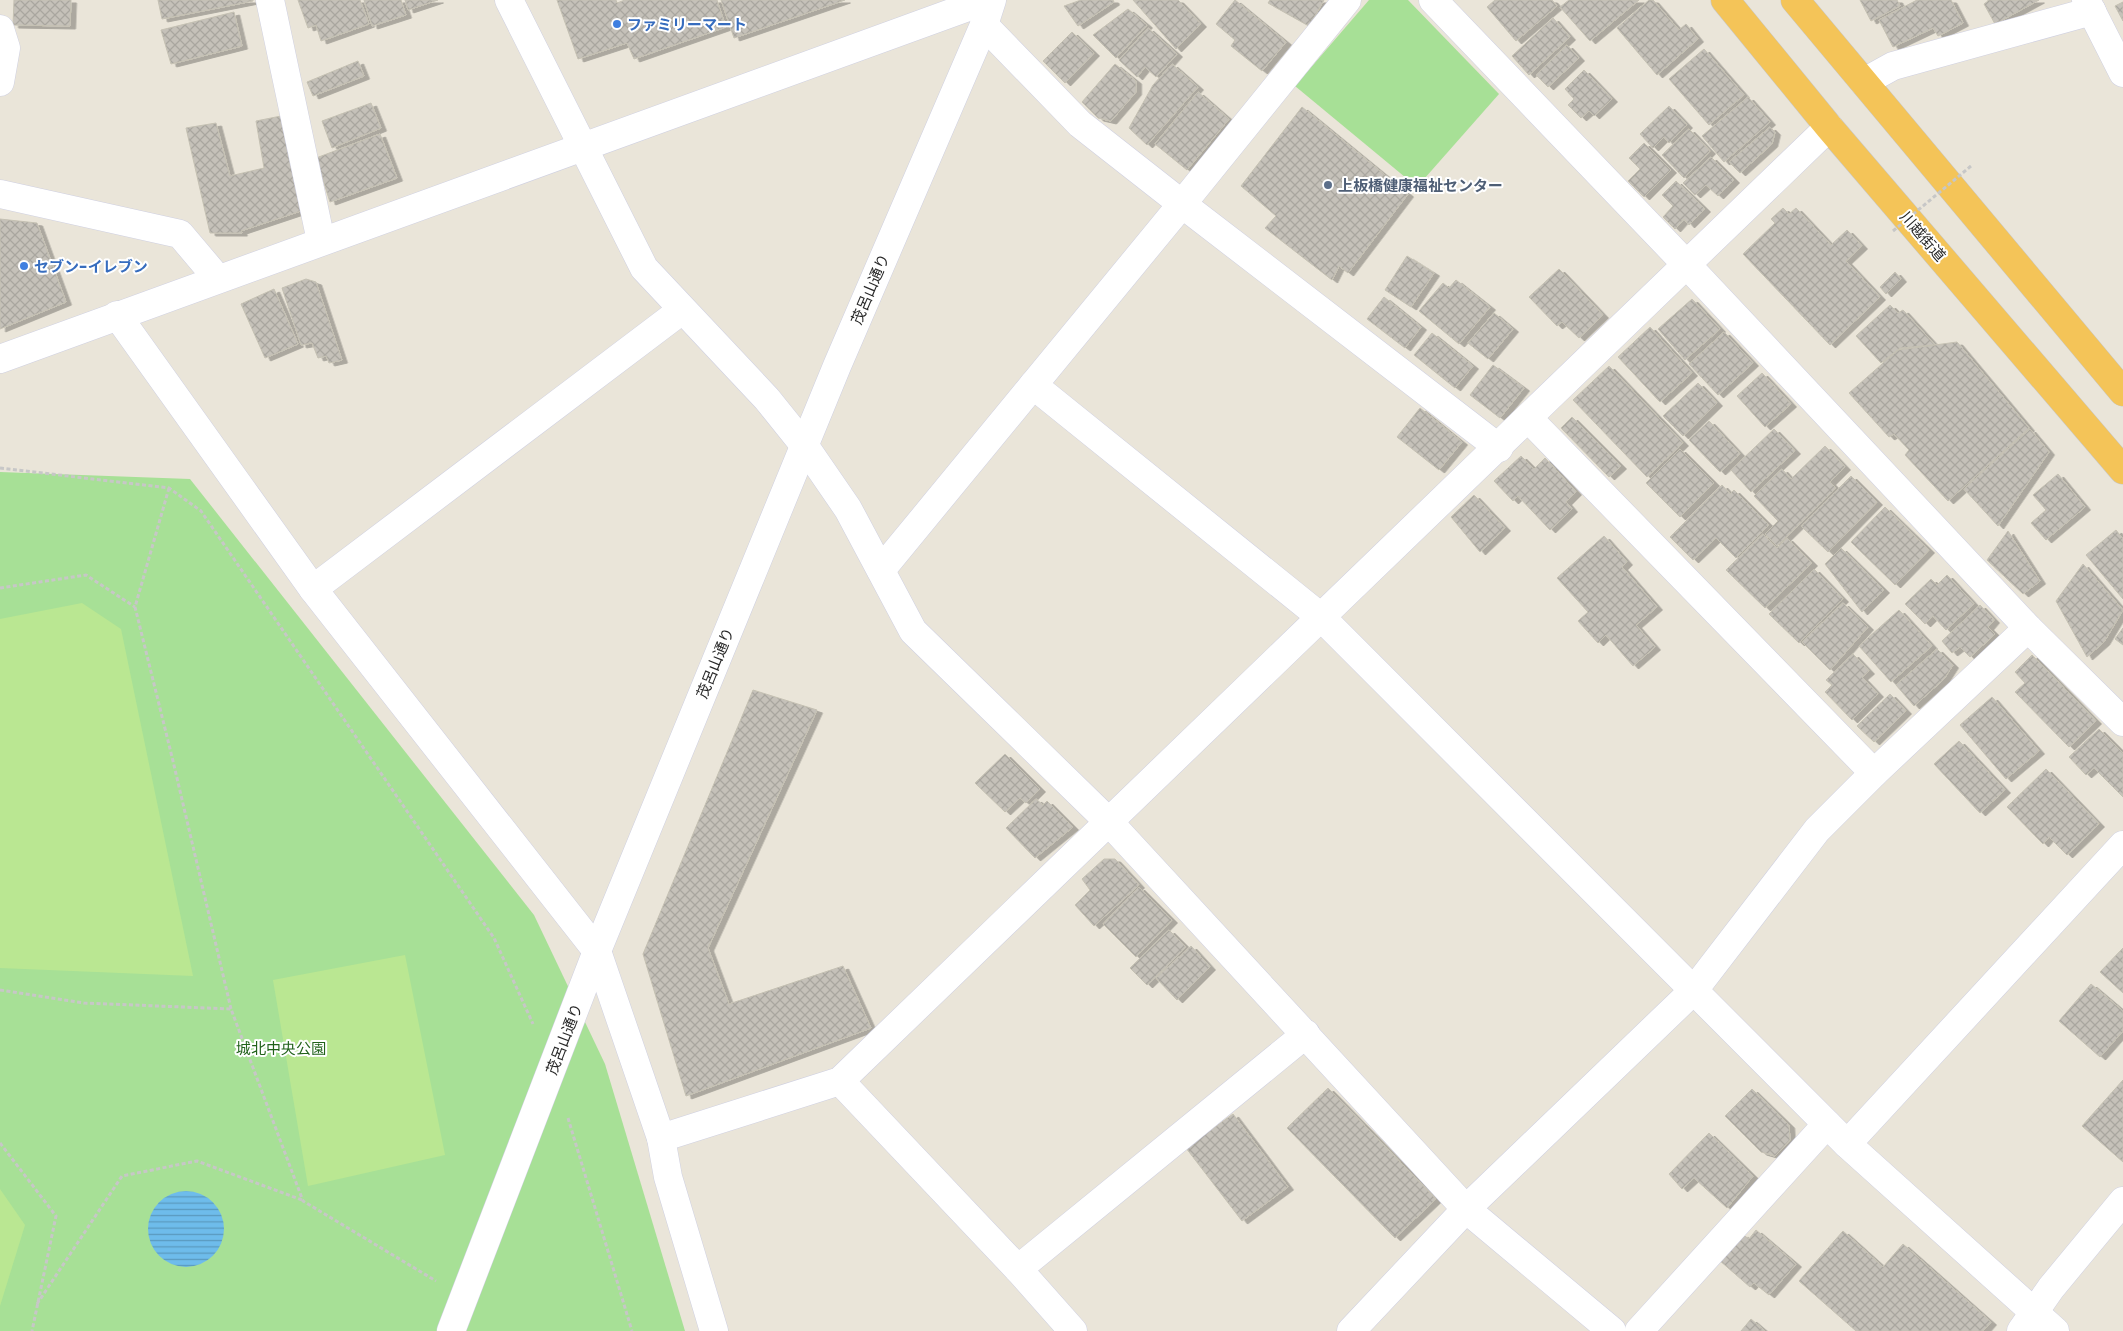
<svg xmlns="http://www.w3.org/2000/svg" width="2123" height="1331" viewBox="0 0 2123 1331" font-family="Poppins,'Noto Sans JP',sans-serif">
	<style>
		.park { fill: #a7e096 }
		.pitch { fill: #bae792 }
		.water { fill: url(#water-rules) }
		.building { fill: url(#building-cross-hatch); stroke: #c5c1b3; filter: url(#shadow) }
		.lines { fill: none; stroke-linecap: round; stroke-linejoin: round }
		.minor-casing { stroke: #cfd0e1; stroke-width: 29 }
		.tertiary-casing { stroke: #cfd0e1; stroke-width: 29 }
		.trunk-casing { stroke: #c7c7c7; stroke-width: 29 }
		.path { stroke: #c7c7c7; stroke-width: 3; stroke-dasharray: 4 2.5; stroke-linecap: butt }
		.minor { stroke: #fff; stroke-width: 28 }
		.tertiary { stroke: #fff; stroke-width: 28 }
		.trunk { stroke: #f4c458; stroke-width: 28 }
		.path-bridge { stroke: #c7c7c7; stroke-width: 3; stroke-dasharray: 4 2.5; stroke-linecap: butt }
		.shop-dot { fill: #3f7fe0; stroke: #fff; stroke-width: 2 }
		.service-dot { fill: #5c6f8a; stroke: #fff; stroke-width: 2 }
		.labels { text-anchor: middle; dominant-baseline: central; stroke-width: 4; stroke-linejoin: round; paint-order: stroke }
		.shop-label { font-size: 15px; font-weight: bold; fill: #366cbe; stroke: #fff; text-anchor: start }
		.service-label { font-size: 15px; font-weight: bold; fill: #4e5e75; stroke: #fff; text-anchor: start }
		.street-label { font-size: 15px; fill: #282828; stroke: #fff }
		.park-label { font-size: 15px; fill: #22621b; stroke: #fff }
	</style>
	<defs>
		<pattern id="water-rules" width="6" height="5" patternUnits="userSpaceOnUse" patternTransform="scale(1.25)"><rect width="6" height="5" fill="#6ebceb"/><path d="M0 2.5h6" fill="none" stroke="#5a99be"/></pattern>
		<pattern id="building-cross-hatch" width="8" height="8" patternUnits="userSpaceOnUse" patternTransform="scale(1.25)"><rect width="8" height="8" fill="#c5c1b9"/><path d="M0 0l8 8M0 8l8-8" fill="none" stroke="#a9a69f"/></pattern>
		<filter id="shadow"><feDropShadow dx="5.5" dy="3" stdDeviation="0" flood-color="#0004"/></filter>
	</defs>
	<rect width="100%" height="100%" fill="#eae5d9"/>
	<g class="park">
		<path d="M1369,0H1408L1499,94L1417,187L1295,86Z"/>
		<path d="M0,472L190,479L534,915L605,1064L685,1331H0Z"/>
	</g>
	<g class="pitch">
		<path d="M82,603L121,629L193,976L0,968V619Z"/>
		<path d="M405,955L445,1155L308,1186L273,980Z"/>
		<path d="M0,1189L25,1225L0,1306Z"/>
	</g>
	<circle class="water" cx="186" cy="1229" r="38"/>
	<g class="building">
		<path d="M14,0H71L70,26L13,25Z"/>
		<path d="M158,0H253V1L162,19Z"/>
		<path d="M298,0H360L369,24L321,41L316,25L308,28Z"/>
		<path d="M364,0H401L406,15L372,26Z"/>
		<path d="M405,0H438L408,10Z"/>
		<path d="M557,0H616L617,3L625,0H717L726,27L634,59L627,43L578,59Z"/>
		<path d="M721,0H845L734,38Z"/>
		<path d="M1081,0H1113L1114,2L1078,26L1064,6Z"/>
		<path d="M1133,0H1178L1201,24L1176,49Z"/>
		<path d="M1235,0L1286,42L1262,71L1231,46L1235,40L1216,24Z"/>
		<path d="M1270,0H1324L1309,26L1268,3Z"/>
		<path d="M1495,0H1552L1557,6L1516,41L1487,7Z"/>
		<path d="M1569,0H1639L1590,41L1560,7Z"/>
		<path d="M1649,0H1653L1679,30L1686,24L1698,39L1657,75L1617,28Z"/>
		<path d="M1860,0H1897L1900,6L1871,21Z"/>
		<path d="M1917,0H1951L1963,23L1938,36L1933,28L1893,47L1879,20Z"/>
		<path d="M1988,0H2039L1995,24L1984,4L1988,1Z"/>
		<path d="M2123,2V21L2115,6Z"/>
		<path d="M1128,9L1147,25L1116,58L1093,35Z"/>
		<path d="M234,12L242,46L171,64L161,30Z"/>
		<path d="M1553,18L1570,37L1529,75L1512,56Z"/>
		<path d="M1148,28L1177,54L1156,77L1145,67L1137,77L1119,60Z"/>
		<path d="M1072,32L1094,53L1065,83L1043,61Z"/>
		<path d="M1567,45L1579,58L1548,87L1536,75Z"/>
		<path d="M1704,49L1744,95L1709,125L1669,79Z"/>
		<path d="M358,61L364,76L313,96L307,82Z"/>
		<path d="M1115,64L1136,81V92L1111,121L1098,118L1082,102Z"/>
		<path d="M1172,64L1198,87L1147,145L1129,128L1153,85Z"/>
		<path d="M1584,70L1612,99L1594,116L1589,111L1581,118L1568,105L1574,99L1565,89Z"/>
		<path d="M1198,92L1229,119L1187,170L1155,144Z"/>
		<path d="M1748,97L1770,122L1724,162L1702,136Z"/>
		<path d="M371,103L381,128L332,148L322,121Z"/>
		<path d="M1669,106L1687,125L1669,143L1664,137L1653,148L1640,134Z"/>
		<path d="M1302,107L1408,194L1348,273L1339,266L1332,280L1265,228L1276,216L1241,186Z"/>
		<path d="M281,116L301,211L241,231L242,233H210L186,128L216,123L230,176L264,168L256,121Z"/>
		<path d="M1770,127L1775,132L1772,144L1740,173L1729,162Z"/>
		<path d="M1689,129L1710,151L1684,178L1662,155Z"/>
		<path d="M380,134L397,178L330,202L316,158Z"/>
		<path d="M1644,143L1671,170L1644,197L1628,181L1640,169L1629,158Z"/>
		<path d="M1711,157L1734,180L1718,196L1706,185L1695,195L1683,183Z"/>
		<path d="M1676,181L1705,209L1689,225L1684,219L1675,229L1663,217L1673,206L1662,195Z"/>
		<path d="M1783,208L1789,214L1796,208L1831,245L1847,230L1862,246L1846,261L1880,297L1830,345L1743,254L1775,223L1771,219Z"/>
		<path d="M0,219L37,223L66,302L0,329Z"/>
		<path d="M1407,256L1434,273L1411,307L1385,290Z"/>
		<path d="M1559,269L1603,315L1579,338L1562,322L1557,326L1529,297Z"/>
		<path d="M1895,272L1901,279L1886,294L1880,287Z"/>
		<path d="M306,279L316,282L342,360L329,363L326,356L318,358L312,343L301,345L282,288Z"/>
		<path d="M1456,280L1490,307L1459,344L1419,311L1443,283L1449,288Z"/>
		<path d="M274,289L298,344L265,358L241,304Z"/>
		<path d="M1384,297L1421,327L1405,348L1367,319Z"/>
		<path d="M1692,299L1720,329L1685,360L1658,329Z"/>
		<path d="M1890,305L1898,313L1903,310L1935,345L1900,348L1881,363L1856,336Z"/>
		<path d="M1494,313L1513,329L1488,359L1468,343Z"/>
		<path d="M1650,327L1692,373L1660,402L1618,357Z"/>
		<path d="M1724,332L1753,363L1718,395L1689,364Z"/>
		<path d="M1432,333L1473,366L1455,388L1414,355Z"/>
		<path d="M1957,342L2029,428L1948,501L1905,455L1909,450L1894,434L1889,437L1849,393L1898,350Z"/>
		<path d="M1493,365L1524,388L1500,418L1470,395Z"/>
		<path d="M1609,366L1683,443L1647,477L1573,400Z"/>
		<path d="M1762,373L1791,404L1765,427L1737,396Z"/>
		<path d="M1698,383L1717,403L1683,436L1663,416Z"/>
		<path d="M1420,408L1462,442L1439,470L1397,437Z"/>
		<path d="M1572,417L1621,466L1609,477L1561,428Z"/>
		<path d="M1709,421L1740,454L1720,472L1689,440Z"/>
		<path d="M1774,429L1795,451L1751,492L1731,470Z"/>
		<path d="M2030,429L2049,452L1998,526L1964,489Z"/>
		<path d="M1825,446L1845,467L1830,482L1836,488L1777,546L1765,534L1778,521L1754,496L1782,469L1791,479Z"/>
		<path d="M1680,449L1714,483L1680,517L1646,483Z"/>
		<path d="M1521,456L1534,469L1545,458L1576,492L1566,502L1572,509L1550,530L1518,496L1513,501L1494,481Z"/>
		<path d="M2058,474L2085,507L2046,540L2031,523L2046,510L2033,495Z"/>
		<path d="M1851,476L1877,502L1828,552L1801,526Z"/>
		<path d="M1722,485L1730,494L1734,490L1769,525L1736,558L1716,538L1693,560L1670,537Z"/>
		<path d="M1474,495L1505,528L1480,552L1451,517Z"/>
		<path d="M1885,507L1929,550L1895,585L1851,542Z"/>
		<path d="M2116,530L2123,539V599L2086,555Z"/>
		<path d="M2008,531L2040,581L2023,594L1987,560Z"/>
		<path d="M1763,534L1777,548L1787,538L1812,563L1765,608L1726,570Z"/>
		<path d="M1604,536L1627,562L1622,567L1657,607L1636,625L1655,647L1633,666L1606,635L1598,643L1578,621L1588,612L1557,578Z"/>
		<path d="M1841,548L1884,590L1862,612L1825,564Z"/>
		<path d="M2083,564L2123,610L2104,642L2087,657L2056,601Z"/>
		<path d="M1814,569L1843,599L1799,643L1769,614Z"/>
		<path d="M1947,575L1974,604L1946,630L1933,616L1925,624L1905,604L1931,579L1937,585Z"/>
		<path d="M1843,603L1868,627L1830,670L1802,642Z"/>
		<path d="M1980,605L1994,620L1988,627L1995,634L1970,657L1960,647L1952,653L1942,641Z"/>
		<path d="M1899,610L1932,646L1891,682L1859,646Z"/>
		<path d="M2123,628V645L2115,639Z"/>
		<path d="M1937,649L1953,665L1944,679L1914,706L1896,685Z"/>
		<path d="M1853,654L1869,671L1862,677L1878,694L1852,720L1825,692L1832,685L1826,680Z"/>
		<path d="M2032,655L2096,721L2069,747L2015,692L2025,683L2015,672Z"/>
		<path d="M753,690L817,710L708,948L729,1004L843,966L871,1028L686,1096L643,954Z"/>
		<path d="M1890,694L1906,711L1874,742L1857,726Z"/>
		<path d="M1992,697L2039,751L2006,779L1960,725Z"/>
		<path d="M2099,729L2123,753V797L2094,768L2086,775L2069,757Z"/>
		<path d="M1959,741L2005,790L1980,813L1934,764Z"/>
		<path d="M1005,754L1040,789L1026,803L1020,798L1005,812L975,783Z"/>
		<path d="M2046,769L2099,824L2067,855L2049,837L2043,844L2007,807Z"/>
		<path d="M1036,799L1043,805L1047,801L1073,827L1035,858L1006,828Z"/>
		<path d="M1104,859H1115L1139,885L1094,926L1075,905L1090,890L1082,879Z"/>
		<path d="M1139,887L1172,920L1136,957L1103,924Z"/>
		<path d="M1169,930L1186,947L1147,985L1130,968Z"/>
		<path d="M1191,946L1210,967L1177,1000L1156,978Z"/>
		<path d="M2123,948V993L2100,972Z"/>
		<path d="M2091,984L2123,1011V1031L2100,1057L2059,1021Z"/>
		<path d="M2123,1080V1162L2082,1126Z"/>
		<path d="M1328,1088L1436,1199L1395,1238L1287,1128Z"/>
		<path d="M1752,1089L1789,1125L1790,1140L1775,1156L1761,1152L1725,1116Z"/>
		<path d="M1233,1114L1288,1187L1242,1221L1186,1148Z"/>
		<path d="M1709,1133L1753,1176L1727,1208L1694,1178L1682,1189L1669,1174Z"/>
		<path d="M1756,1230L1796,1264L1769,1295L1754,1283L1750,1287L1719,1260L1742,1234L1749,1239Z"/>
		<path d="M1843,1231L1883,1267L1903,1244L1991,1322L1983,1331H1856L1799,1281Z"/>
		<path d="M1751,1319L1765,1331H1741Z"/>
	</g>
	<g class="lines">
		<g class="minor-casing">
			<g id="minor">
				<path d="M270,0L321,241"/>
				<path d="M509,0L644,268L767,399L804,445L848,509L913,631L1109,822L1466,1209L1612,1331"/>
				<path d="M1433,0L1686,264L2028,628L2123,722"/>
				<path d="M984,25L1080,124L1182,204L1499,448"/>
				<path d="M0,29L6,48L0,82"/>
				<path d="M1864,82L1893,66L2092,11"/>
				<path d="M0,194L180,234L218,279"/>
				<path d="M117,315L313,589L597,951L661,1138L668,1177L714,1331"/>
				<path d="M1033,385L1322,618L1847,1144L2055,1331"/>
				<path d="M1528,418L1874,773"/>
				<path d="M881,570L1182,204L1347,0"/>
				<path d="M313,589L682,310"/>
				<path d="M840,1081L1018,1269L1306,1034"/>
				<path d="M661,1138L840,1081L1829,127"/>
				<path d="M1847,1144L2123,845"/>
				<path d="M1018,1269L1073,1331"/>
				<path d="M1351,1331L1466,1209L1694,990L1817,830L1874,773L2028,628"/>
				<path d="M1639,1331L1827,1124"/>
				<path d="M2021,1331L2051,1288L2123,1201"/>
			</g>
		</g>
		<g class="tertiary-casing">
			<g id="tertiary">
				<path d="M2086,0L2123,73"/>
				<path d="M0,359L987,0"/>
				<path d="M451,1331L597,951L837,366L984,25L992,0"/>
			</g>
		</g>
		<g class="trunk-casing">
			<g id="trunk">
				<path d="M1725,0L1829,127L2123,470"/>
				<path d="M1795,0L2123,392"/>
			</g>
		</g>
		<g class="path">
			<path d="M0,468L169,488L201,511L494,938L533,1024"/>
			<path d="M169,488L135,607L173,761L231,1009"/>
			<path d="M0,588L86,575L135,607"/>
			<path d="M0,990L84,1003L231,1009L303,1201L436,1281"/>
			<path d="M568,1118L632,1331"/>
			<path d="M0,1143L56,1216L32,1331"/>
			<path d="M37,1304L122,1176L197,1161L302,1200"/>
		</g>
		<use href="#minor" class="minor"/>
		<use href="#tertiary" class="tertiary"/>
		<use href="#trunk" class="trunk"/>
		<path class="path-bridge" d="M1893,231L1971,166"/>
	</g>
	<g class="shop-dot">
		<circle cx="617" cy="24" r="5"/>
		<circle cx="24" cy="266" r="5"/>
	</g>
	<circle class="service-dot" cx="1328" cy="185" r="5"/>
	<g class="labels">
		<g class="shop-label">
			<text x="627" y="24">ファミリーマート</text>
			<text x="34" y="266">セブン-イレブン</text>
		</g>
		<g class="service-label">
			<text x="1338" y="185">上板橋健康福祉センター</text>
		</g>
		<g class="street-label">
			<text transform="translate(1923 236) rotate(49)">川越街道</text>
			<text transform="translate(870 289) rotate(-67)">茂呂山通り</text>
			<text transform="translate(715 663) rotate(-68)">茂呂山通り</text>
			<text transform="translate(564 1039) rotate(-69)">茂呂山通り</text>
		</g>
		<g class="park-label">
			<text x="281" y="1048">城北中央公園</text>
		</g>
	</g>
</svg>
